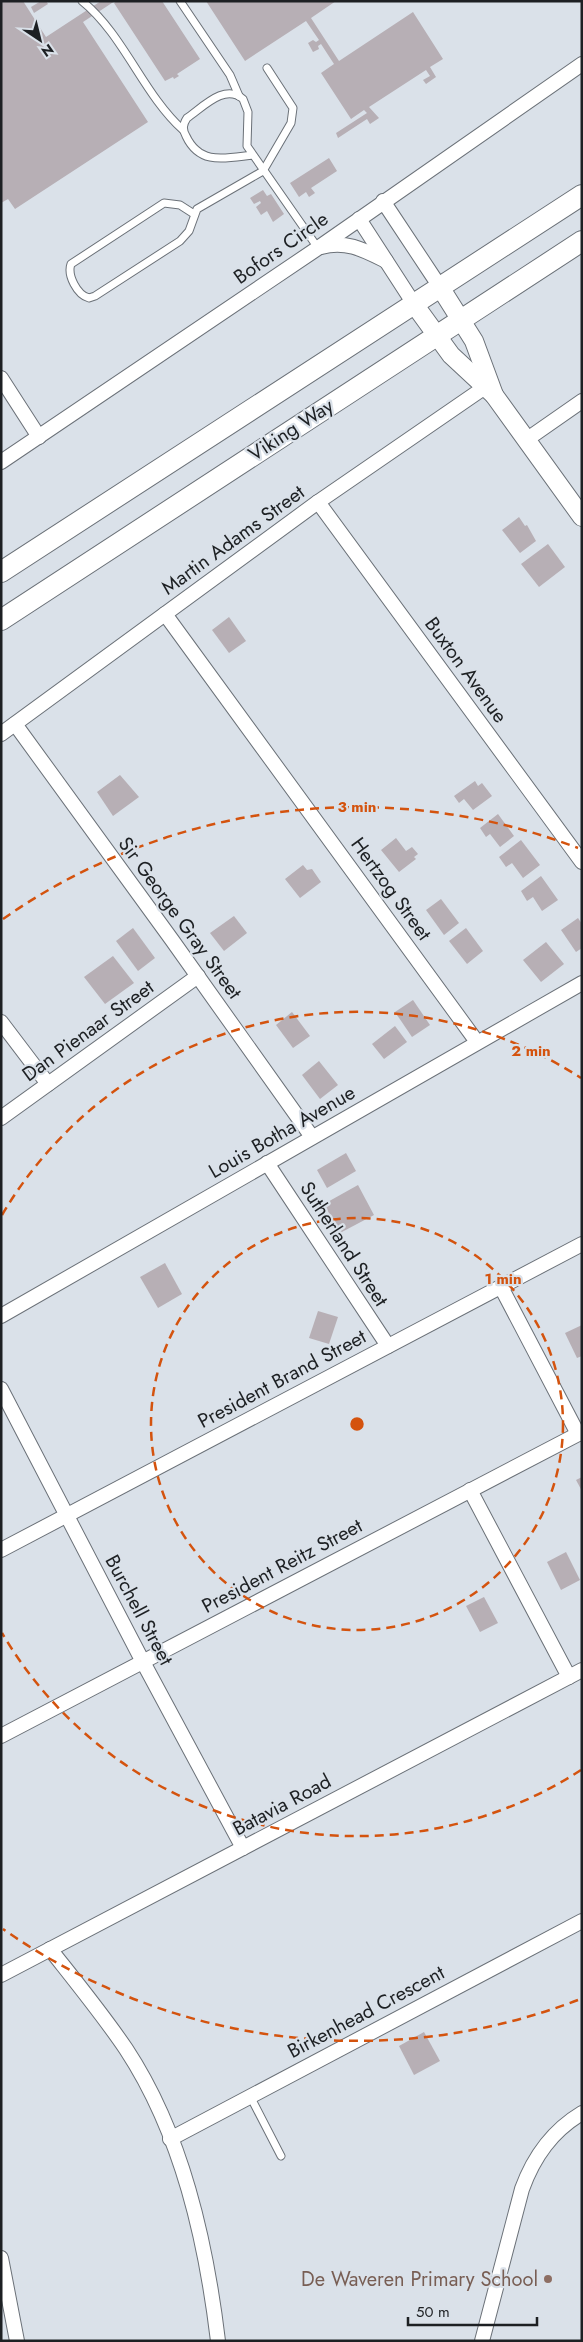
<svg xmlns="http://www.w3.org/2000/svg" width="583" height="2342" viewBox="0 0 583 2342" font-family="Jost,sans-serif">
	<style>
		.building { fill: #b7afb5 }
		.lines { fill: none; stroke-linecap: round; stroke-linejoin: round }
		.service-casing { stroke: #6b7178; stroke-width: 9 }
		.minor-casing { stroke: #6b7178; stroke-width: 16 }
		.tertiary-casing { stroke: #6b7178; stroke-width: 20 }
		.secondary-casing { stroke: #6b7178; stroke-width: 22 }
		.service { stroke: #fff; stroke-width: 7 }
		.minor { stroke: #fff; stroke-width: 14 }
		.tertiary { stroke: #fff; stroke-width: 18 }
		.secondary { stroke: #fff; stroke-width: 20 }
		.ring { fill: none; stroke: #d4530e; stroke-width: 2.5; stroke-dasharray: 9 6 }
		.education-dot { fill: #8d6e63; stroke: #dae1e9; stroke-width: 2 }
		.labels { text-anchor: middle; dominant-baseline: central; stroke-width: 4.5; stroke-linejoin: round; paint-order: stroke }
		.street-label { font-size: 20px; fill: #1d2023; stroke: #dae1e9 }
		.education-label { font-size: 20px; fill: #785e54; stroke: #dae1e9; text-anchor: end }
		.centre { fill: #d4530e; stroke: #dae1e9; stroke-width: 2.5 }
		.ring-label { font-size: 15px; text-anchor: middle; font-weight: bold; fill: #d4530e; stroke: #dae1e9; stroke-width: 4.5; stroke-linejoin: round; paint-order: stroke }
	</style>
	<rect width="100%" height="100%" fill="#dae1e9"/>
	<g class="building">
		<path d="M1,1H23L46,37L101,1H115L83,22L148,122L15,209L8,199L1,203Z"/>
		<path d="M41,1H46L48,4L34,13L31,7Z"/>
		<path d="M117,1H162L200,59L177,74L179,76L174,79L173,77L165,81L114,3Z"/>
		<path d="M206,1H336L311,18L339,61L413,12L443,59L430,67L436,77L426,84L423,80L430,76L426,70L369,107L379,118L370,124L367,119L338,138L336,133L367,113L364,110L351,119L321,73L334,64L321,44L318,46L319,49L313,52L308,43L313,40L316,42L319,40L306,21L245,61Z"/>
		<path d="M329,158L337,171L311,188L315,193L309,197L306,192L299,197L290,183Z"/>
		<path d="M263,190L267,196L271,194L284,214L273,222L267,211L261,215L256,207L261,203L260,201L254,204L250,198Z"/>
		<path d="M519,517L525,526L527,525L536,541L520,553L502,530Z"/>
		<path d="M548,544L565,567L539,587L521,564Z"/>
		<path d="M229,617L246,641L229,653L212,630Z"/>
		<path d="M120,775L139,797L113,816L97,792Z"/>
		<path d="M475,781L478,786L482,783L492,796L473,810L464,799L459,803L454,796Z"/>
		<path d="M498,814L514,836L500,847L490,834L486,837L480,828Z"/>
		<path d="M396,838L406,851L412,847L418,854L414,857L416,859L399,872L381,850Z"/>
		<path d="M521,840L540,865L523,878L512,863L506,867L499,857Z"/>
		<path d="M303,865L307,870L312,869L321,882L300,898L285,879Z"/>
		<path d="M541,876L558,900L542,911L533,897L527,901L521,891Z"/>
		<path d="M441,899L459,923L444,935L426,910Z"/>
		<path d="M234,916L247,933L224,951L210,933Z"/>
		<path d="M578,918L582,924V948L576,952L561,930Z"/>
		<path d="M133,928L155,958L138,971L116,941Z"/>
		<path d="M466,928L483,951L467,964L449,941Z"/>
		<path d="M546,942L564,964L541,982L523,960Z"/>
		<path d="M113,956L134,983L105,1004L84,977Z"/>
		<path d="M413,1000L430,1025L412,1037L395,1012Z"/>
		<path d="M292,1012L310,1036L293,1048L276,1025Z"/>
		<path d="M395,1026L407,1042L384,1059L372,1044Z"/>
		<path d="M319,1061L338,1085L320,1099L302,1075Z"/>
		<path d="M346,1153L356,1171L327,1188L317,1170Z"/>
		<path d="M358,1185L374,1215L340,1233L324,1204Z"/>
		<path d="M165,1263L182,1294L158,1308L140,1277Z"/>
		<path d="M318,1311L338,1317L329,1344L309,1338Z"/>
		<path d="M582,1325V1356L577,1358L565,1333Z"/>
		<path d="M582,1477V1491L576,1480Z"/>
		<path d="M566,1552L580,1580L561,1590L547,1562Z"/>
		<path d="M484,1597L498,1623L480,1632L466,1606Z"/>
		<path d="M424,2032L440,2061L414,2075L399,2046Z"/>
	</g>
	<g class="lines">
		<g class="service-casing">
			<g id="service">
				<path d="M82,1C124,35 143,94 183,130"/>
				<path d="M180,1L230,75L239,96"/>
				<path d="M253,155C226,158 200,166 186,136C182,129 183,124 187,118C203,107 225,83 243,99L248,112L247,146L318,248"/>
				<path d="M194,214L180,205L164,203L71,264C67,275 77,295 89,298L95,296L180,241L189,231L197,209L263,171L291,123L293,108L267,68"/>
				<path d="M250,2096L281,2156"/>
			</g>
		</g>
		<g class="minor-casing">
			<g id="minor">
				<path d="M383,201L440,287"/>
				<path d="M359,219L414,304"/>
				<path d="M321,247C346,240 364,250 386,261"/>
				<path d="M1,378L39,437"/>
				<path d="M526,440L582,401"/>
				<path d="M1,462L318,248L582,64"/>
				<path d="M318,502L582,862"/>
				<path d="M165,614L477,1042"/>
				<path d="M15,724L172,940L312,1137"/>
				<path d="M1,734L318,502L491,383"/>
				<path d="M1,1022L48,1084"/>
				<path d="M1,1118L198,976"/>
				<path d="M267,1163L388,1346"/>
				<path d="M501,1287L578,1434"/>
				<path d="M1,1316L582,983"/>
				<path d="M1,1389L143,1662L243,1848"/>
				<path d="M470,1490L569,1677"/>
				<path d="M1,1550L582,1244"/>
				<path d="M1,1736L582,1432"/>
				<path d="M50,1949C76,1982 103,2015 126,2049C182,2134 206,2241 218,2341"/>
				<path d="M1,1975L582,1670"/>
				<path d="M170,2139L582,1921"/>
				<path d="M1,2258L17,2341"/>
				<path d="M482,2341L522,2189C534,2156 552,2131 582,2113"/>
			</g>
		</g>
		<g class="tertiary-casing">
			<g id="tertiary">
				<path d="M440,287L474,341L494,395"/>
				<path d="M414,304L451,355L494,395L582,517"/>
			</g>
		</g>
		<g class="secondary-casing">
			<g id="secondary">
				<path d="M1,572L582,195"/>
				<path d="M1,620L582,241"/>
			</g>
		</g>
		<use href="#service" class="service"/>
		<use href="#minor" class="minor"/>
		<use href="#tertiary" class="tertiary"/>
		<use href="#secondary" class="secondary"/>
	</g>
	<g class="ring">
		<circle cx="357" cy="1424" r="206"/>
		<path d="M581 1770A412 412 0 0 1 2 1633M2 1215A412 412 0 0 1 581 1078"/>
		<path d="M578 2000A617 617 0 0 1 3 1929M3 919A617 617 0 0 1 578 848"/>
	</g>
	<circle class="education-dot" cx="548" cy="2279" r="5"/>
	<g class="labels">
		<g class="street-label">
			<text transform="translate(281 248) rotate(-35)">Bofors Circle</text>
			<text transform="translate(291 430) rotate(-33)">Viking Way</text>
			<text transform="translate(233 540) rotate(-36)">Martin Adams Street</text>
			<text transform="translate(466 670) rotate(54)">Buxton Avenue</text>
			<text transform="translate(391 889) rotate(54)">Hertzog Street</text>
			<text transform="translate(180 918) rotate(54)">Sir George Gray Street</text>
			<text transform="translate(88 1031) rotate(-36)">Dan Pienaar Street</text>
			<text transform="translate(282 1132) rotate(-30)">Louis Botha Avenue</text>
			<text transform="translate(344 1244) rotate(57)">Sutherland Street</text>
			<text transform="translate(282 1379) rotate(-28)">President Brand Street</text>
			<text transform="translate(282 1566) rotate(-28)">President Reitz Street</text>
			<text transform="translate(139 1610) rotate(62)">Burchell Street</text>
			<text transform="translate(282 1805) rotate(-28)">Batavia Road</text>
			<text transform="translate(366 2012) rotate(-28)">Birkenhead Crescent</text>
		</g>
		<g class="education-label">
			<text x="538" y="2279">De Waveren Primary School</text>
		</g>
	</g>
	<circle cx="357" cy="1424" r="8" class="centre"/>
	<g class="ring-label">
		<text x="357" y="812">3 min</text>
		<text x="531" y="1056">2 min</text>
		<text x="503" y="1284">1 min</text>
	</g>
	<rect width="583" height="2342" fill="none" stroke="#1d2023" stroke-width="5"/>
	<g transform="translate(40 40) rotate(145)" stroke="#dae1e9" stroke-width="4" paint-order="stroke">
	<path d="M0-4L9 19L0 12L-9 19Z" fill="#1d2023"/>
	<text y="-8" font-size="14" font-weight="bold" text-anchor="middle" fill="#1d2023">N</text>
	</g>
	<path d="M408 2317v8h129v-8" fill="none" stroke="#1d2023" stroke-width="2.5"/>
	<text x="416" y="2317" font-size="15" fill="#1d2023" stroke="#dae1e9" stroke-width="4" paint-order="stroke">50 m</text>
</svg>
